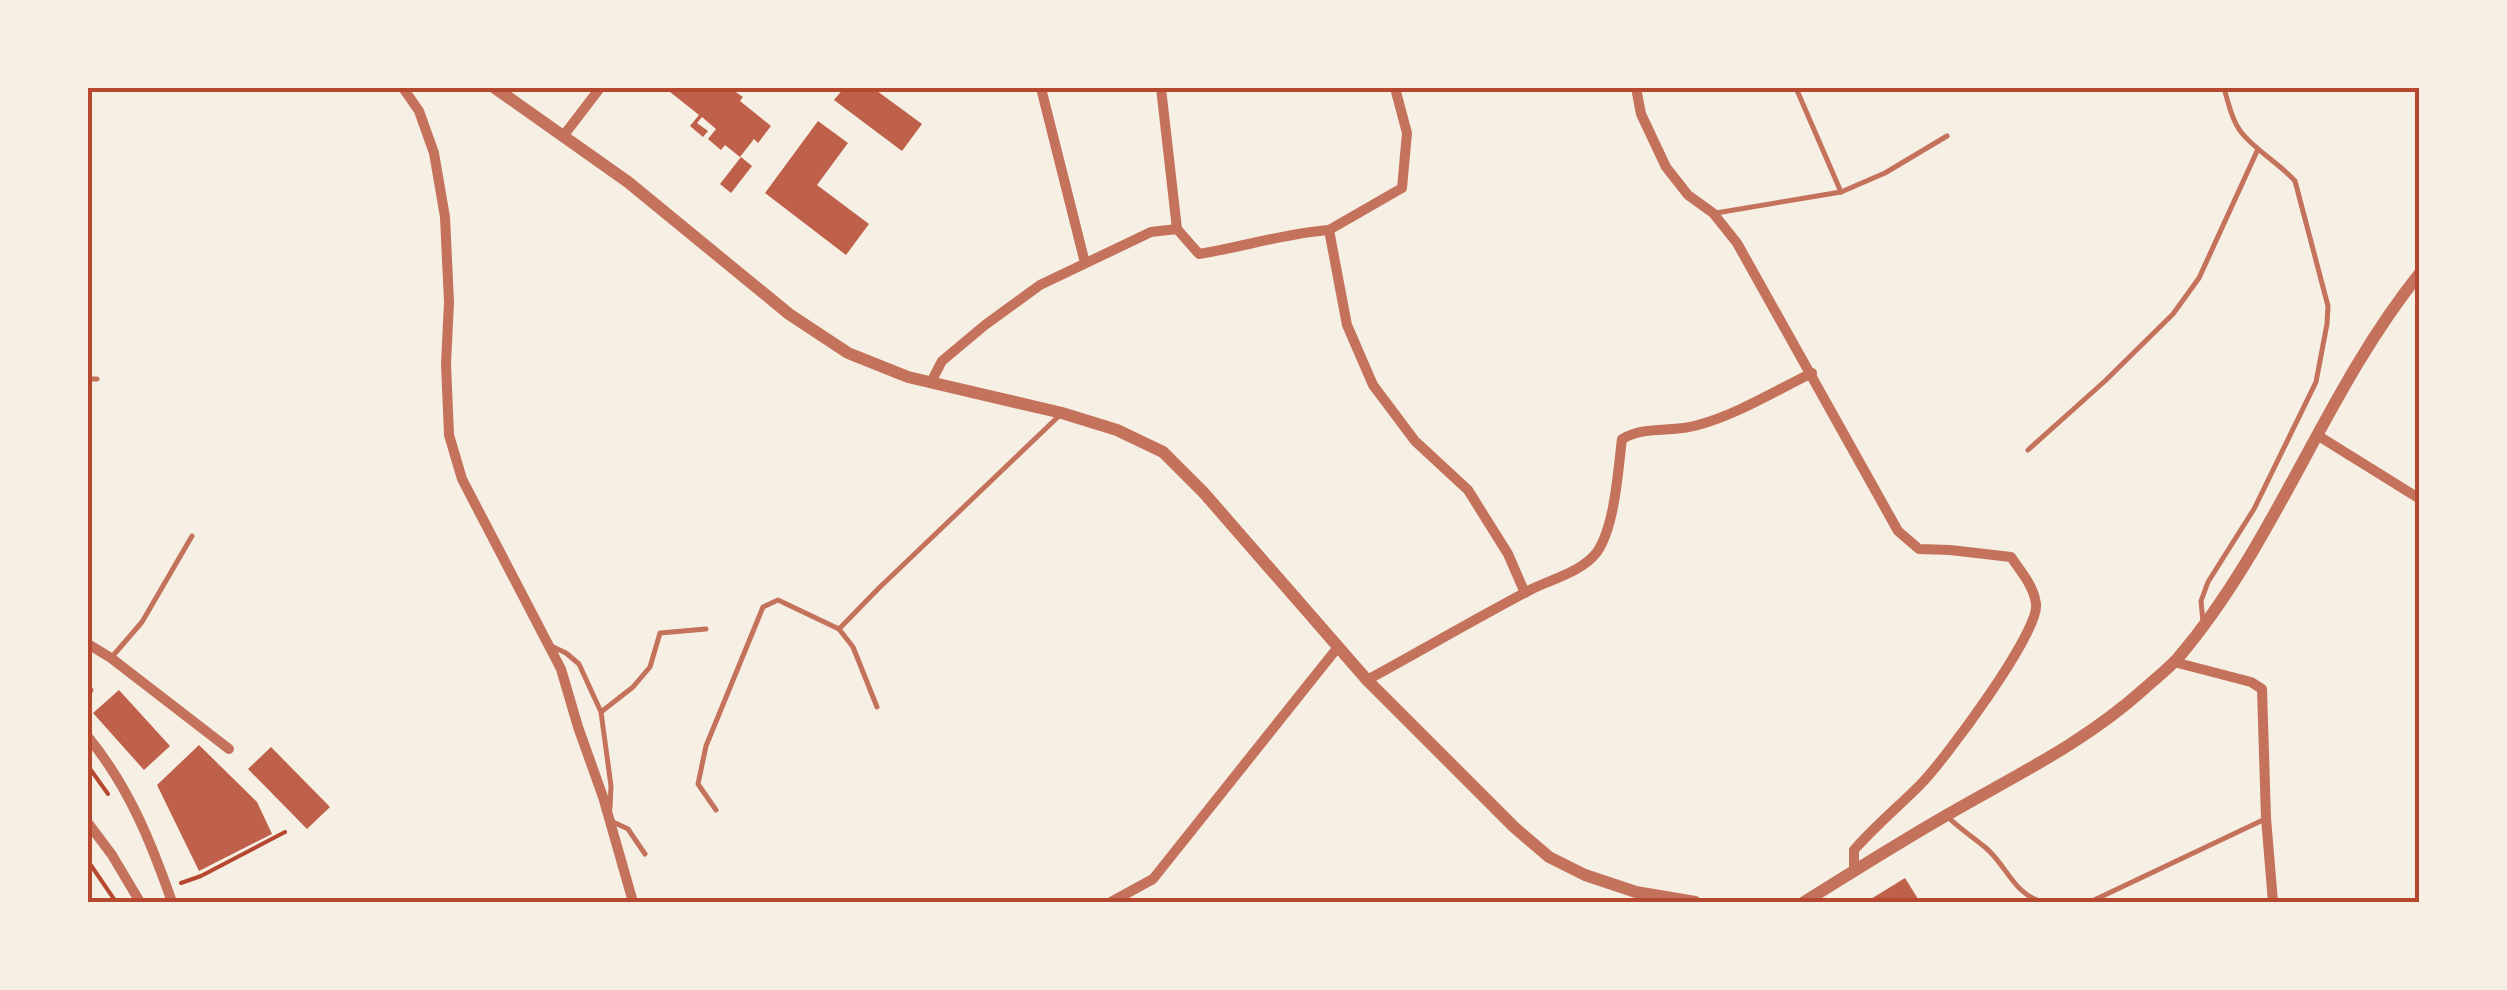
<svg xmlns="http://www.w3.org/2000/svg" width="2507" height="990" viewBox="0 0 2507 990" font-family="'Noto Serif',serif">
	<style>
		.building { fill: #bf614a }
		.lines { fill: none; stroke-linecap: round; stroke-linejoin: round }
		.path { stroke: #b5482f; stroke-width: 4 }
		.service { stroke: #c5725c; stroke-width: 5 }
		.minor { stroke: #c5725c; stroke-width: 10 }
		.tertiary { stroke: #c5725c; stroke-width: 12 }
		.neatline { fill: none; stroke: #b5482f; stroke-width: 4 }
	</style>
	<rect width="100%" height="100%" fill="#f6efe4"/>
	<g class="building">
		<path d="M665,88H730L743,97L740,101L771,126L758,143L754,139L740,157L725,145L721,150L708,139L716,129L702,117L697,123L708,131L703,137L690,126L699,115Z"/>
		<path d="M844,88H873L922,124L902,151L834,100Z"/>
		<path d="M818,121L848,143L817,185L869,224L846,255L765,193Z"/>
		<path d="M741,157L752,166L731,193L720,184Z"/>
		<path d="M119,690L170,746L144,770L93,713Z"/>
		<path d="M199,745L257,802L272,834L199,871L157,785Z"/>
		<path d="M271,747L330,807L307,829L248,769Z"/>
		<path d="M1905,878L1920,902H1866Z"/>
	</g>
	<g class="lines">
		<g class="path">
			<path d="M88,766L108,794"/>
			<path d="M88,861L116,902"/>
			<path d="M181,883L201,876L285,832"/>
		</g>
		<g class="service">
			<path d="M1841,192L1885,173L1947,136"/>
			<path d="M1716,213L1841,192L1796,88"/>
			<path d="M88,379H97"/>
			<path d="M2028,450L2105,381L2173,314L2199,278L2258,149"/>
			<path d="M2203,622L2201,601L2208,582L2254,509L2316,382L2327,324L2328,306L2295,181C2279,163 2256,151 2241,132C2232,120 2228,102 2224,88"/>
			<path d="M839,629L853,647L877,707"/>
			<path d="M551,646L566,653L579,664L601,712L611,786L610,808"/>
			<path d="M111,658L142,622L192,536"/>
			<path d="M88,696L91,690"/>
			<path d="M601,712L633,687L650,667L660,633L706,629"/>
			<path d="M716,810L698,784L706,746L763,607L778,600L839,629L879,588L1060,415"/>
			<path d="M1948,817C1960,829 1973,837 1986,848C2007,866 2014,895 2043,902"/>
			<path d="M613,822L628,829L645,854"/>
			<path d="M2090,902L2263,820"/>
		</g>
		<g class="minor">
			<path d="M403,88L419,111L434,153L445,217L449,302L446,364L449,435L462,479L561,669L578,727L603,797L633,902"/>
			<path d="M1041,88L1085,263"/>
			<path d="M1161,88L1177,229"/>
			<path d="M1636,88L1641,114L1666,167L1688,195L1713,213L1737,243L1898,531L1919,549L1950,550L2011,557C2021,572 2034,586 2036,604C2040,632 1943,762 1920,785C1898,807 1874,827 1854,850V871"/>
			<path d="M564,135L600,88"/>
			<path d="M1329,230L1402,188L1407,133L1395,88"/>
			<path d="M931,382L942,361L985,325L1040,285L1151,232L1177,229L1199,254C1243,247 1286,233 1329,230L1347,325L1373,385L1415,441L1468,490L1508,554L1525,593"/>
			<path d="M2317,435L2420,499"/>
			<path d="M88,644L111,658L229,749"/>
			<path d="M2174,662L2251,682L2262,689L2266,818L2273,902"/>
			<path d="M1367,680C1422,650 1475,619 1530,590C1552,579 1582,572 1597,552C1615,526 1618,470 1622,439C1647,425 1672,433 1698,425C1738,414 1775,391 1812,373"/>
			<path d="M88,737C129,787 151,842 172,902"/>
			<path d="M88,823L112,855L140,902"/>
			<path d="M1111,902L1153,879L1338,647"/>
		</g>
		<g class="tertiary">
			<path d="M495,88L628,182L789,314L848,353L908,377L1062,413L1117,430L1163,452L1204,493L1367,680L1514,827L1549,857L1585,875L1636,892L1695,902"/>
			<path d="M1804,902C1851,873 1898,843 1947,815C2016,775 2084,743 2144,689C2155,679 2168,669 2178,658C2277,542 2324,392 2420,273"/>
		</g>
	</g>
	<rect width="2507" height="990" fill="none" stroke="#f6efe4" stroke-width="180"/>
	<rect x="90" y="90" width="2327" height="810" class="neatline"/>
</svg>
